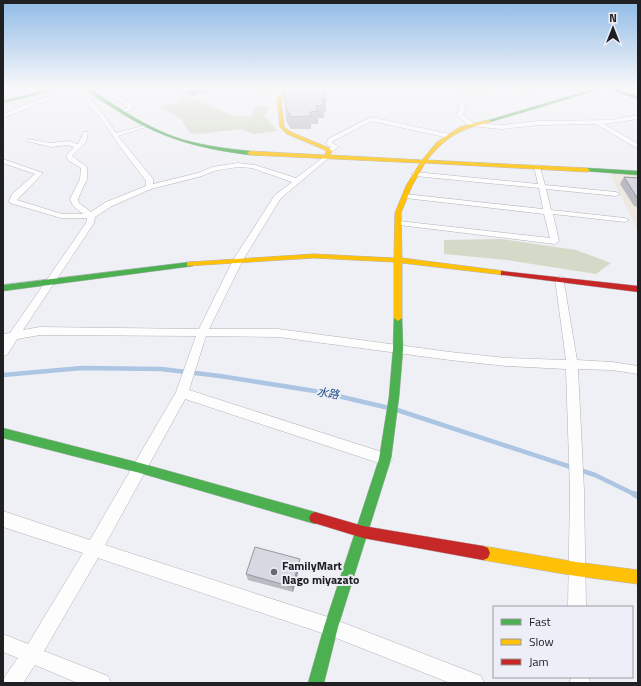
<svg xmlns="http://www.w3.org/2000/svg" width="641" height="686" viewBox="0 0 641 686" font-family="'Titillium Web','Noto Sans JP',sans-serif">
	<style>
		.education { fill: #eee9e0 }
		.green { fill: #d4dac7 }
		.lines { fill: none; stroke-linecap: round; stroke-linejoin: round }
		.stream-far1 { stroke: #acc5e3; stroke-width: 4.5 }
		.stream { stroke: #acc5e3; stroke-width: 6 }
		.street-casing { stroke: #b2b3b7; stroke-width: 1 }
		.fast-casing { stroke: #b2b3b7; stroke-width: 1 }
		.slow-casing { stroke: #b2b3b7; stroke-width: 1 }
		.jam-casing { stroke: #b2b3b7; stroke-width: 1 }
		.street { fill: #fdfdfe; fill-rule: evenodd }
		.fast { fill: #4caf50; fill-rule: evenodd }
		.slow { fill: #ffc107; fill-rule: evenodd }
		.jam { fill: #c62828; fill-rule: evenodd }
		.wall { fill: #b9bac2 }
		.shaded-wall { fill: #96979e }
		.building { fill: #d7d8e1; stroke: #96979e }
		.poi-dot { fill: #68696c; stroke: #edeef7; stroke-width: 1.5 }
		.labels { text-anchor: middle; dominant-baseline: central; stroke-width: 4; stroke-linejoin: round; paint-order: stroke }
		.water-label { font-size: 11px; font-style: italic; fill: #1d4b7f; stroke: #edeef7 }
		.near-poi-label { font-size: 12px; font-weight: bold; fill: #202023; stroke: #edeef7; text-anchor: start }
	</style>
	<rect width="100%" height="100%" fill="#eff0f5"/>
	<path class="education" d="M609,171L638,173V231Z"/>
	<g class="green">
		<path d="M232,87H266L272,90L269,96H261L251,90Z"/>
		<path d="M443,87H514L535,94L531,96L515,92L495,91L483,95H472L451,91Z"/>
		<path d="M180,98L193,99L235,116H252L254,108L264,106L269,108L264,116L278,131L254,134L240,129L200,134L190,133L181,119L160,107L178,103Z"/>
		<path d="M501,239L576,250L611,263L596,274L507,260L444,254V240Z"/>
	</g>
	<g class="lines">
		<g class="stream-far1">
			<path d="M3,375L82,368L161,369L220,376L321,392L389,408"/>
			<path d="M397,410L595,475L636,495"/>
		</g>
		<path class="stream" d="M634,494L638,496"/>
		<g class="street-casing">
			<g id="street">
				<path d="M3,87L6,91L3,93Z"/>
				<path d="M102,87H107L116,95L132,104V110L120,113V111L127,108V106L112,97Z"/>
				<path d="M392,87C410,87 453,94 466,106L463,115L473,123L502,125L539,121L611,120L638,115V119L604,124L638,144V149L596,124L539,125L502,129L469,126L457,115L460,106L453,101Z"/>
				<path d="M65,92C71,92 78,91 84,94C93,98 110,124 116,133L146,125V127L118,136L153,179V184L198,173L212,167L238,163L255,165L296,178L325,156L330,157L281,198L243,260L209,329H278L450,352L506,358L566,360L555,279L560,276L563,277L577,360L612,362L638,366V374L612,370L578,369L584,491L586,607H568L570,491L566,369L506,366L450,360L278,337L206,336L189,390L385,453L390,455L392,459L390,463L385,465L185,399L105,545L331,618L481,676L484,683H450L331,636L98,558L44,651L108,676L111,683H78L35,665L23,683H3L5,676L18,658L3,652V634L28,644L83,553L3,527V511L90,540L176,392L196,336L40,335L17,339L7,355L3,356V334L10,333L86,223L87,218H61L10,203L9,201L12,194L35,174L3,163V159L43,173L17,200L62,214H83L73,206L70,199L80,179L81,168L68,160L66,156L74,147L68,145L51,147L27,141V139L51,143L68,141L78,144L84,132H88L86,142L72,156L87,167V179L78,199L79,203L91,212L106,202L146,186V181L118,144L103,121L81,96L75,95L56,97L3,118V114L41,98ZM238,167L252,168L292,182L275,195L233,260L199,329L40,327L23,330L94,223L95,217L112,206L151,189L202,176L214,171Z"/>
				<path d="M371,117L449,134L452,136L449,138L372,121L333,141L332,143L339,147L331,152H327V150L331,147L326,144L328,139Z"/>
				<path d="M537,165L540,167L545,185L616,192L620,194L616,196L546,189L551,210L625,218L629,220L625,222L553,214L559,241L555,244L399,225L395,223L399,221L550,238L544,214L405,198L401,196L405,194L543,209L539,188L415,176L411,174L415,172L538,184L534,167Z"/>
				<path d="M571,677H589L590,683H570Z"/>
			</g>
		</g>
		<g class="fast-casing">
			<g id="fast">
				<path d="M59,87H66L3,103V101Z"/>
				<path d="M83,87H88C118,108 148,129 184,140C206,146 228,149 250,151L253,153L250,155C196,148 159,138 113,108C103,102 92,95 83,87Z"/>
				<path d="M601,87H608L490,122L486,121Z"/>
				<path d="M587,168L638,171V175L585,171L584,170Z"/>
				<path d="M190,262H193V266L3,291V285Z"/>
				<path d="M398,315L402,318L403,349L399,397L391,459L338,627L324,683H308L324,627L379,459L389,397L393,349L394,318Z"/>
				<path d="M3,428L140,463L315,512L319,514L321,518L319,522L315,524L140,473L3,438Z"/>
			</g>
		</g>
		<g class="slow-casing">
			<g id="slow">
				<path d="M297,87H303L286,94L281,98L284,127L291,132L329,148L332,151L330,155L422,160L437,142L460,127L488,120H490V122C459,130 448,135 427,160L587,168L590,170L587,172L425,163L412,186L401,213L402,258L504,271L508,273L504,275L402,263V318L398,321L394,318V262L314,258L187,266V262H190L314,254L394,258L395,213L406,186L420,163L250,155L247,153L250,151L325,155L326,151L325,150L287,134L280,127L277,98L284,92Z"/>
				<path d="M483,546L576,562L638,570V584L576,576L483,560L478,558L476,553L478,548Z"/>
			</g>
		</g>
		<g class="jam-casing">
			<g id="jam">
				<path d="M604,87H610L638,97V99Z"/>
				<path d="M501,271L638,286V292L504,275H501Z"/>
				<path d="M315,512L363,526L483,546L488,548L490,553L488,558L483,560L363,538L311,522L309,518L311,514Z"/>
			</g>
		</g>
		<use href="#street" class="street"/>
		<use href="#fast" class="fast"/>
		<use href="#slow" class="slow"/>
		<use href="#jam" class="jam"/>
	</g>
	<g class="wall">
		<path d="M164,87H217V88L192,96Z"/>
		<path d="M284,88L326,100V112H324V118H318V124H311V129H291L286,121Z"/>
		<path d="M624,177L638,178V207L634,206L620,184Z"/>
		<path d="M300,565L293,592L248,580L246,574Z"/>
	</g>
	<g class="shaded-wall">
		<path d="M190,87H217V88L192,96Z"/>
		<path d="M300,559V565L293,592L292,587Z"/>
	</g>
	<g class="building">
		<path d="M286,87H322L326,100H322L324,105L316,106L318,111L310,112L311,116L291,117L286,108L284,88Z"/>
		<path d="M624,177L638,178V199Z"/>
		<path d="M255,547L300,559L292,587L246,574Z"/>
	</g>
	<linearGradient id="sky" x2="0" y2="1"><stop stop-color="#90bbe6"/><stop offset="0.48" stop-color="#f8f8fa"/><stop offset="1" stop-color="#f8f8fa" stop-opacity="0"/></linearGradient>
	<rect width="641" height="183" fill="url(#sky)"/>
	<circle class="poi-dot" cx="274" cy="572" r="4"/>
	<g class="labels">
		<g class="water-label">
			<text transform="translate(328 393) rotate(9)">水路</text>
		</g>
		<g class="near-poi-label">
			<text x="282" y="565">FamilyMart<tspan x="282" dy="14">Nago miyazato</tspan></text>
		</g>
	</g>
	<rect width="641" height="686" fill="none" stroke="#202023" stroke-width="8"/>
	<rect x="493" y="606" width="140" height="72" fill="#edeef7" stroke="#9b9ca2"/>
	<rect x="501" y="619" width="20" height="6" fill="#4caf50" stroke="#9b9ca2"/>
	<text x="529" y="626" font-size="12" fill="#202023">Fast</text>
	<rect x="501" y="639" width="20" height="6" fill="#ffc107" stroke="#9b9ca2"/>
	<text x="529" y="646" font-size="12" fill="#202023">Slow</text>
	<rect x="501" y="659" width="20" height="6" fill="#c62828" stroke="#9b9ca2"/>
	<text x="529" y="666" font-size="12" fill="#202023">Jam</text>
	<g transform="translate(613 28)" stroke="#edeef7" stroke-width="3" paint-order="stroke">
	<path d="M0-3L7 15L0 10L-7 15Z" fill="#202023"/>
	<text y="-6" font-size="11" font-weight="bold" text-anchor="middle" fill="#202023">N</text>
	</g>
</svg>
